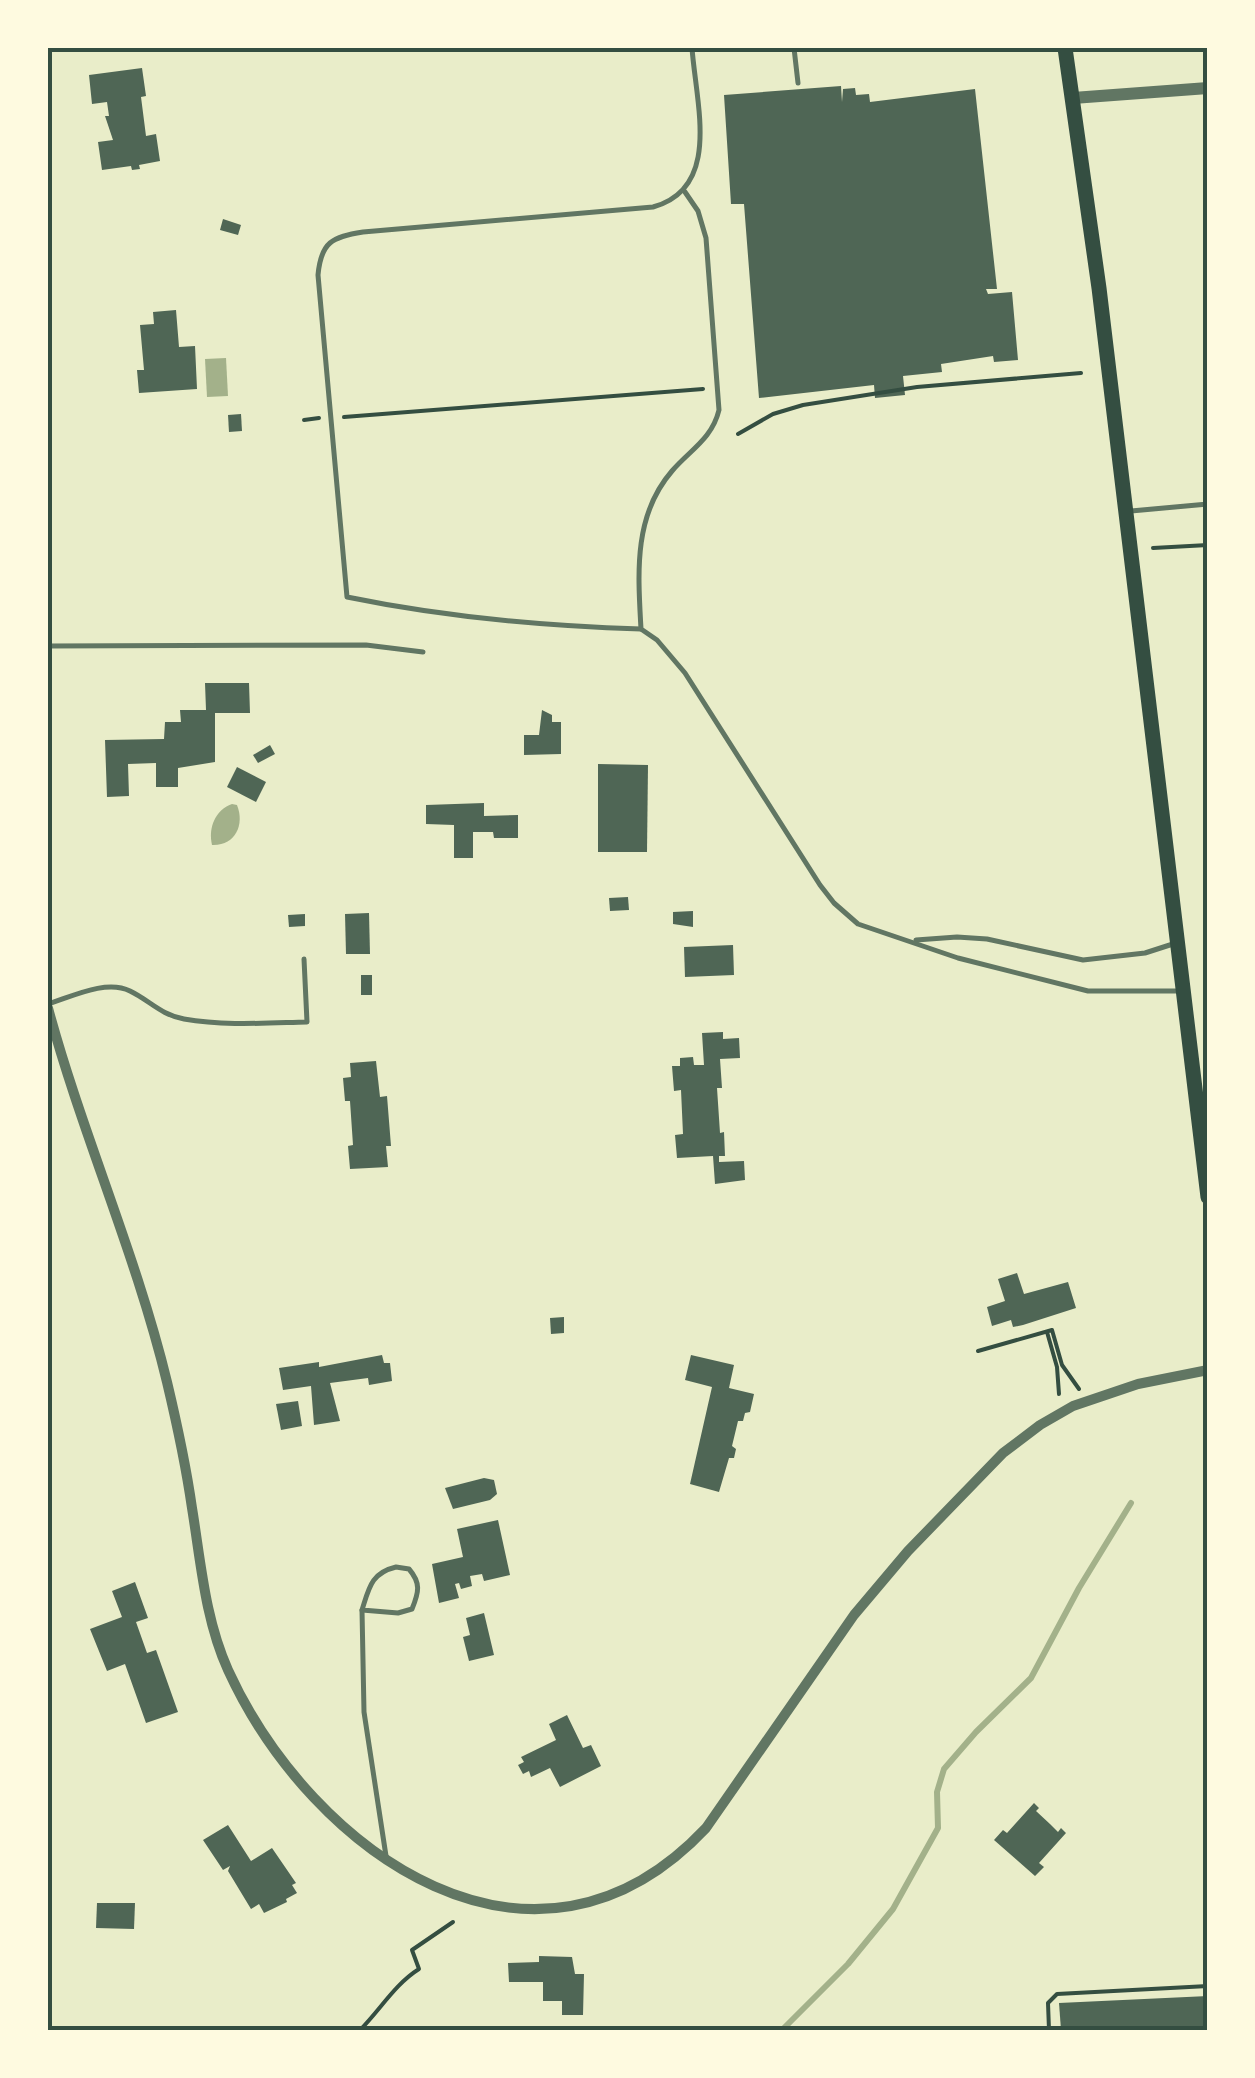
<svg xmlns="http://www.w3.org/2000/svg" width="1255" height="2078" viewBox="0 0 1255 2078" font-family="'Roboto Condensed',sans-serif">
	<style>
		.water { fill: #a3b18a }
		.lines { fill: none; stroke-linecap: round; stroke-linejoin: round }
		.stream { stroke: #a3b18a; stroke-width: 6 }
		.building { fill: #4f6655 }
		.path { stroke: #344e41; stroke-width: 4 }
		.service { stroke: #617663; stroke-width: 5 }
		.minor { stroke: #617663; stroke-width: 10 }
		.tertiary { stroke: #617663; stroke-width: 12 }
		.primary { stroke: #344e41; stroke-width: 15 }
		.neatline { fill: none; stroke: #344e41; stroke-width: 4 }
	</style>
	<rect width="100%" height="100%" fill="#e9edc9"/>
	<g class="water">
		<path d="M226,358L228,396L207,397L205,359Z"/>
		<path d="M232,804L237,805C245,825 235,846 212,845C208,828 215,810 232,804Z"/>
	</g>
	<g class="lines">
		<path class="stream" d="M782,2030L848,1964L893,1909L938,1828L937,1792L944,1769L976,1732L1031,1678L1079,1588L1131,1503"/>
	</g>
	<g class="building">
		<path d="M142,68L146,96L141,97L146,136L156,134L160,161L139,165L140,169L132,170L131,166L102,170L98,142L113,140L105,116H109L107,102L92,104L89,75Z"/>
		<path d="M841,86L842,102L843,89L855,88L856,95L869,94L870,102L975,89L997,289H986L988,294L1012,292L1018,360L994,362L993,356L941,364L942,372L903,376L905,395L875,398L874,385L759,398L744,204H731L724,95Z"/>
		<path d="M223,219L241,225L238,235L220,230Z"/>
		<path d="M176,310L179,347L195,346L197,389L139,393L137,370H144L140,325L154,324L153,312Z"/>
		<path d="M241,414L242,431L229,432L228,415Z"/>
		<path d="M205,683H249L250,713H215V762L178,768V787H156V763L128,764L129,796L107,797L105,740L164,739L165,722H181L180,710H206Z"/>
		<path d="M542,710L552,715V722H561V754L524,755V735H539Z"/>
		<path d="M270,745L275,754L258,763L253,755Z"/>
		<path d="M598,764L648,765L647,852H598Z"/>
		<path d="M237,767L266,782L256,802L227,787Z"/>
		<path d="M484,803V816L518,815V838H494L493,832H473V858H454V825L426,824V805Z"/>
		<path d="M628,897L629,910L610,911L609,898Z"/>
		<path d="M693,911V927L673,924V912Z"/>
		<path d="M369,913L370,954H346L345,914Z"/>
		<path d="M305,914V926L289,927L288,915Z"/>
		<path d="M733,945L734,975L685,977L684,947Z"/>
		<rect x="361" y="975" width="11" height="20"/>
		<path d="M723,1032V1039L739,1038L740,1058L720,1059L722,1088H717L720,1133L724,1132L725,1156H719V1162L744,1161L745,1180L715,1184L713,1156L677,1158L675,1135L683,1134L681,1090L674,1091L672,1066H680V1058L693,1057L694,1065H704L702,1033Z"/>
		<path d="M376,1061L380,1097L387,1096L391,1146H386L388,1167L350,1169L348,1146L353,1145L350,1101H345L343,1078L351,1077L350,1063Z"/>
		<path d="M1017,1273L1024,1294L1068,1282L1076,1308L1023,1325L1013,1327L1011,1320L992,1326L987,1307L1005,1301L998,1279Z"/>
		<path d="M564,1317V1333L551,1334L550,1318Z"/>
		<path d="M382,1355L384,1363H390L392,1381L369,1385L368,1378L330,1383L340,1421L314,1425L311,1386L283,1390L279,1368L319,1362V1367Z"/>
		<path d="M691,1355L734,1365L729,1388L754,1394L750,1412L745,1413L743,1421H738L732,1446L736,1449L734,1458H729L719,1492L690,1484L712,1387L685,1380Z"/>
		<path d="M298,1401L302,1426L281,1430L276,1404Z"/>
		<path d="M484,1478L494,1480L497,1494L490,1500L453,1509L445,1488Z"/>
		<path d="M498,1520L510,1575L484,1581L482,1574L470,1576L472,1586L461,1589L459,1583L455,1584L459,1598L439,1603L432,1564L463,1557L457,1529Z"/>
		<path d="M135,1582L148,1618L136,1622L147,1653L156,1650L178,1712L146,1723L125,1664L107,1671L90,1629L122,1617L112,1591Z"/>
		<path d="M484,1613L494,1655L469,1661L463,1637L470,1635L466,1618Z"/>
		<path d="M567,1715L583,1748L591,1745L601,1766L560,1787L550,1768L531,1777L529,1771L523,1774L518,1765L524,1762L521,1757L556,1740L549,1724Z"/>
		<path d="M1034,1803L1039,1808L1036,1811L1050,1824L1058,1832L1061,1828L1066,1833L1039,1863L1044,1867L1035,1876L994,1840L1003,1830L1007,1833Z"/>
		<path d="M228,1825L251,1861L272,1848L296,1883L292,1885L297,1893L286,1899L287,1902L264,1913L259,1904L251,1909L228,1871L230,1866L223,1870L203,1840Z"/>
		<path d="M97,1903H135L134,1929L96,1928Z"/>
		<path d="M539,1956L572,1957L575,1974H584L583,2015H562V2001H543V1982H509L508,1963L539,1962Z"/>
		<path d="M1208,1996V2030H1061L1059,2003Z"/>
	</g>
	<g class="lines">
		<g class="path">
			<path d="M344,417L703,389"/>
			<path d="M304,420L319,418"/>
			<path d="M738,434L773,414L803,405L917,387L1081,373"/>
			<path d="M1153,548L1208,545"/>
			<path d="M1047,1332L1057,1367L1059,1394"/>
			<path d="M978,1351L1052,1330L1062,1365L1079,1389"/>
			<path d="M360,2030C380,2010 395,1984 419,1969L412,1950L453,1922"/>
			<path d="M1049,2030L1048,2003L1057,1994L1208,1986"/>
		</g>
		<g class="service">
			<path d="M794,48L798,83"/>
			<path d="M685,192L698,211L706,238L719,410C712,439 690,450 672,471C633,516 638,574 641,629L657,640L685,673L820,885L834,903L858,924L958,958L1088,991H1180"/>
			<path d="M1131,511L1208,504"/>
			<path d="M641,629C542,626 444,617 347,597L318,275C321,242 332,237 363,232L653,207C722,188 696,104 692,48"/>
			<path d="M48,646L366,645L423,652"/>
			<path d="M916,940L957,937L987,939L1083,960L1145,953L1176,943"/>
			<path d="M48,1004C71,997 106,979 130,991C149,1000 161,1015 184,1019C224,1026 266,1023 307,1022L304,959"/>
			<path d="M396,1567L409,1569C421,1583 419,1592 412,1609L398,1613L362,1610C369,1588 371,1573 396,1567Z"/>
			<path d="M362,1610L364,1712L386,1856"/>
		</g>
		<path class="minor" d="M48,1008C82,1134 136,1254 167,1382C177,1424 186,1466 192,1508C201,1563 205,1619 228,1670C312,1854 535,2010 706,1828L854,1615L908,1551L1003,1453L1040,1425L1073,1406L1138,1384L1208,1370"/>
		<path class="tertiary" d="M1073,98L1208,88"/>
		<path class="primary" d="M1065,48L1099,288L1208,1197"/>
	</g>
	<rect width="1255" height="2078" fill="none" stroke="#fefae0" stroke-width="100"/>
	<rect x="50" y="50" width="1155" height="1978" class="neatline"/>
</svg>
